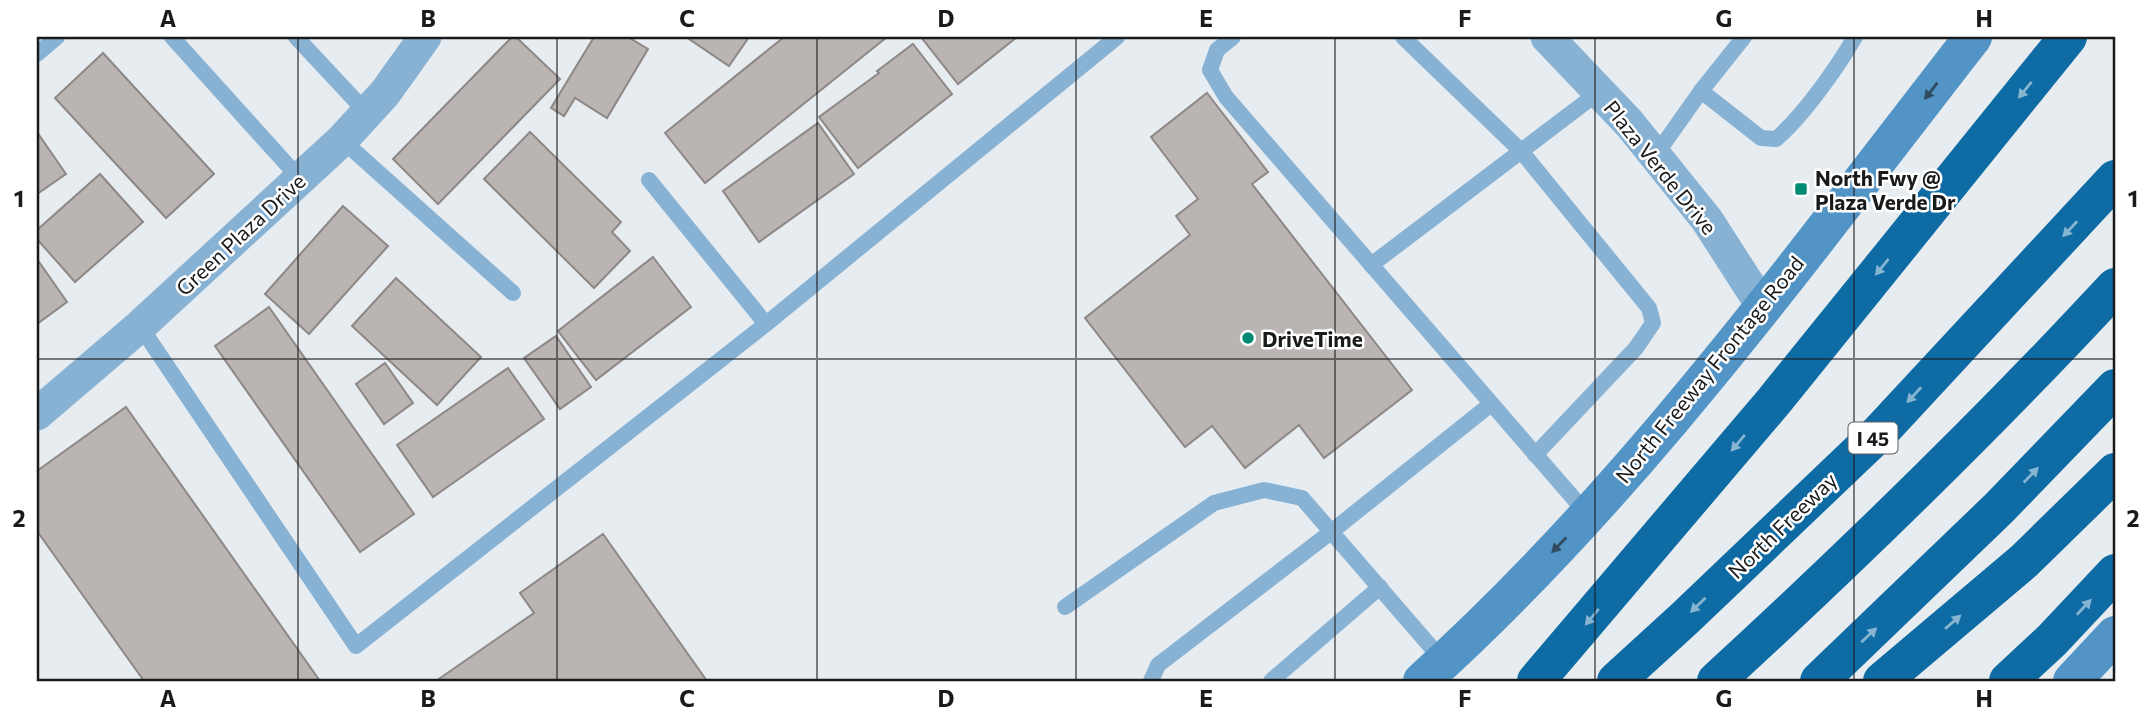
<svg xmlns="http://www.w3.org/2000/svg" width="2152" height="718" viewBox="0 0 2152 718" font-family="Commissioner,sans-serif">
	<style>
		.building { fill: #bab4b2; stroke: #8d8786; stroke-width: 2 }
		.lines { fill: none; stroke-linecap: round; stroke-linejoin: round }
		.service { stroke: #88b2d4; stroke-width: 16 }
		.minor { stroke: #88b2d4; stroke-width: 33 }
		.secondary { stroke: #5394c7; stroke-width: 38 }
		.motorway { stroke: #0e6ba4; stroke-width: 38 }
		.oneway { fill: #86b5d2 }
		.oneway2 { fill: #304b60 }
		.grid { fill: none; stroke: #191a1c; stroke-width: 2; stroke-opacity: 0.55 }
		.poi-dot { fill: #008b72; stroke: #fff; stroke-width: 2.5 }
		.labels { text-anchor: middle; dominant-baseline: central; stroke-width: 5; stroke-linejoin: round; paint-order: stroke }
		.shield { fill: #fff; stroke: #5e5f60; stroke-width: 2 }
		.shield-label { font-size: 19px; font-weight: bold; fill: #191a1c }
		.street-label { font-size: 21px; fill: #191a1c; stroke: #fff }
		.poi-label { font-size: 21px; font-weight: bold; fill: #191a1c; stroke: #fff; text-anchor: start }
		.neatline { fill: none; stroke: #191a1c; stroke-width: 2.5 }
		.grid-label { font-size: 23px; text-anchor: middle; font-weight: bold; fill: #191a1c }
	</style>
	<rect width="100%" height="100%" fill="#e7ecf0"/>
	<g class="building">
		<path d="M512,37H516L560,79L438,204L393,159Z"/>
		<path d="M594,37H628L648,49L607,118L575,98L564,116L551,108Z"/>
		<path d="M686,37H749L729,66Z"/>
		<path d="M784,37H887L705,183L665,133Z"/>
		<path d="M921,37H1017L958,84Z"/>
		<path d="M913,44L952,94L858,168L819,117L879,73L877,71Z"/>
		<path d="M103,53L214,174L166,218L55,98Z"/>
		<path d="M1207,93L1268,172L1252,184L1412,390L1324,458L1299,425L1245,468L1212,426L1185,447L1085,318L1190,235L1176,216L1198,199L1151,137Z"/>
		<path d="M818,123L854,174L759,242L723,191Z"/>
		<path d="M37,132L66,174L37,194Z"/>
		<path d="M530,132L621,222L612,232L630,251L594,288L484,179Z"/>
		<path d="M100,174L143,222L75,282L37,239V230Z"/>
		<path d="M343,206L388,246L309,334L265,294Z"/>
		<path d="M653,257L691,307L596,380L558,331Z"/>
		<path d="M37,259L67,302L37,324Z"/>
		<path d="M396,278L481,357L437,405L352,326Z"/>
		<path d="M269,307L414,514L360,552L215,346Z"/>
		<path d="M556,336L591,387L560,409L524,358Z"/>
		<path d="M385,363L413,403L384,424L356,384Z"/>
		<path d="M508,368L544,419L433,497L397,445Z"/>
		<path d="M126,407L320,681H144L37,531V471Z"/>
		<path d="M603,534L707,681H436L534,613L520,593Z"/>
	</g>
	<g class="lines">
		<g class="service">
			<path d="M172,37L300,179"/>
			<path d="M296,37L367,113"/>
			<path d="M1233,37L1217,50L1210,70L1226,97L1588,515"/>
			<path d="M1403,37L1521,151L1649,308L1653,323L1636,348L1535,455"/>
			<path d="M37,54L57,37"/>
			<path d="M1701,91L1761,138L1776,139C1803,116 1837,68 1855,37"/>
			<path d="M342,140L513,293"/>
			<path d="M1655,156L1701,91L1744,37"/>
			<path d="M649,180L766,324"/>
			<path d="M1371,265L1599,92"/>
			<path d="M140,326L356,646L766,324L1117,37"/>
			<path d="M1065,607L1214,503L1264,490L1302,498L1444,662"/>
			<path d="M1151,681L1158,665L1331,532L1491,404"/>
			<path d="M1271,681L1380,587"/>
		</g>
		<g class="minor">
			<path d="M1547,37L1629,123L1707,220L1763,307"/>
			<path d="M37,414L140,326L342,140L385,93L425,37"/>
		</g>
		<g class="secondary">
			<path d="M1422,681C1632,492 1800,259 1973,37"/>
			<path d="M2072,681L2115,635"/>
		</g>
		<g class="motorway">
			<path d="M1536,681L1774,401L2068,37"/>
			<path d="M1616,681L1685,618L1880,432L2115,179"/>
			<path d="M1716,681C1854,554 1988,424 2115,287"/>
			<path d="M1819,681L1999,508L2115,388"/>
			<path d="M1882,681L2024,561L2115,472"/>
			<path d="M2008,681L2052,640L2115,573"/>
		</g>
	</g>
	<defs><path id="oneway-solid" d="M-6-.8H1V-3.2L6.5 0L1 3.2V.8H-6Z" transform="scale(1.75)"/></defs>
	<g class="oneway">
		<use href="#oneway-solid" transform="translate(2025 90) rotate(129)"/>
		<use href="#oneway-solid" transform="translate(2070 229) rotate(133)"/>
		<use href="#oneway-solid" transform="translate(1882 267) rotate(129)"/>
		<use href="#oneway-solid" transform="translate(1914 395) rotate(133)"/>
		<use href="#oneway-solid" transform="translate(1738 443) rotate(130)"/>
		<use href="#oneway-solid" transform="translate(2031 475) rotate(-46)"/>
		<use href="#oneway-solid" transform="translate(1698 605) rotate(136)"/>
		<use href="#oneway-solid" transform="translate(2084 607) rotate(-47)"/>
		<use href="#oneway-solid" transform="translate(1592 617) rotate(130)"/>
		<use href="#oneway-solid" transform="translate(1953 622) rotate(-41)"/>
		<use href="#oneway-solid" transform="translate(1869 635) rotate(-43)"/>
	</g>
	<g class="oneway2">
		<use href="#oneway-solid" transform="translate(1931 91) rotate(128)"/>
		<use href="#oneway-solid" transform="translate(1559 545) rotate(134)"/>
	</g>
	<path class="grid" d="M298,37V681M557,37V681M817,37V681M1076,37V681M1335,37V681M1595,37V681M1854,37V681M37,359H2115"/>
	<g class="poi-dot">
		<rect x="1794" y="182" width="14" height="14" rx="3.5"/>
		<circle cx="1248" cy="338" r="7"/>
	</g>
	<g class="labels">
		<rect class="shield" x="1848.5" y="422.5" width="49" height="31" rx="5"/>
		<g class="shield-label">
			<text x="1873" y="438">I 45</text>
		</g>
		<g class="street-label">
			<text transform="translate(1661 167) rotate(51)">Plaza Verde Drive</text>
			<text transform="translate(240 234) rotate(-43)">Green Plaza Drive</text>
			<text transform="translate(1709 369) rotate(-51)">North Freeway Frontage Road</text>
			<text transform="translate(1782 525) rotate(-44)">North Freeway</text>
		</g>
		<g class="poi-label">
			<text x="1815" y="177">North Fwy @<tspan x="1815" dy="24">Plaza Verde Dr</tspan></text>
			<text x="1262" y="338">DriveTime</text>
		</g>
	</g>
	<rect width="2152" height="718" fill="none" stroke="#ffffff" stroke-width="77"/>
	<rect x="38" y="38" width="2076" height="642" class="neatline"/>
	<g class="grid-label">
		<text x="168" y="27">A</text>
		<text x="428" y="27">B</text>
		<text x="687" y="27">C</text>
		<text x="946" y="27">D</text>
		<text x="1206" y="27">E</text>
		<text x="1465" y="27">F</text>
		<text x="1724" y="27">G</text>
		<text x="1984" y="27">H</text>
		<text x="19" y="207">1</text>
		<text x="2133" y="207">1</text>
		<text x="19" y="527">2</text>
		<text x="2133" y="527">2</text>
		<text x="168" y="707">A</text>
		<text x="428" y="707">B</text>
		<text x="687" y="707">C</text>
		<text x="946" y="707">D</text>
		<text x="1206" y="707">E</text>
		<text x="1465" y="707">F</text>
		<text x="1724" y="707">G</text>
		<text x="1984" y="707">H</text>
	</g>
</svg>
